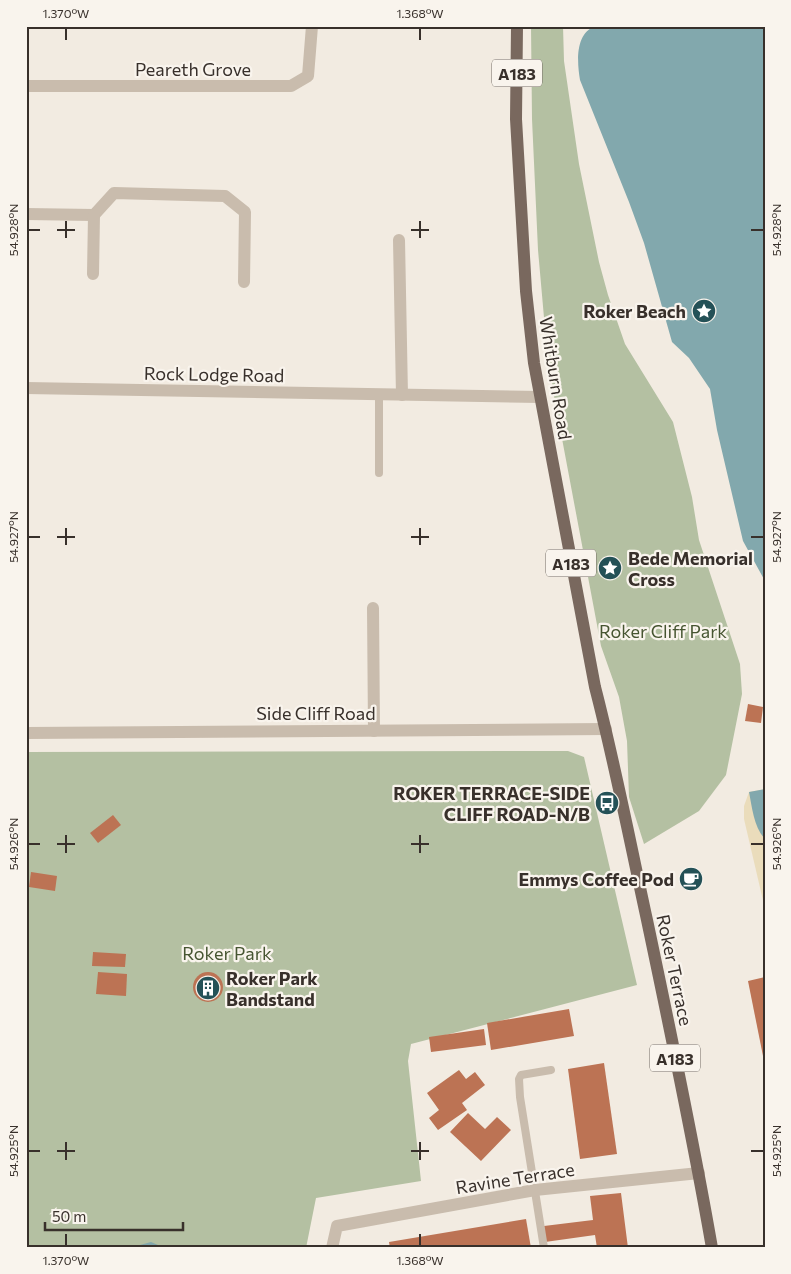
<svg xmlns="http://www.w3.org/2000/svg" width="791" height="1274" viewBox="0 0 791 1274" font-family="Commissioner,sans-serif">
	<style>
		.green { fill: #b4c0a2 }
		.sand { fill: #eadcbb }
		.water { fill: #82a8ad }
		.building { fill: #bc7354 }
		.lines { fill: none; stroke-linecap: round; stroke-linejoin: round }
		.service { stroke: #c9bcad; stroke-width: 8 }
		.minor { stroke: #c9bcad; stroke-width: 12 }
		.tertiary { stroke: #c9bcad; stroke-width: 12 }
		.primary { stroke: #79685e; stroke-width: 12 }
		.ticks { fill: none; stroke: #38302b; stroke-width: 2 }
		.labels { text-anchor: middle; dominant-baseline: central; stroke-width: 4.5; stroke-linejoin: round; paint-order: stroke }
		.shield { fill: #f9f4ed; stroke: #726b65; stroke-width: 1 }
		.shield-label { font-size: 16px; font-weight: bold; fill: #38302b }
		.street-label { font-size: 18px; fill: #38302b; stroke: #f9f4ed }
		.poi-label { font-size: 18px; font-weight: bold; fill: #38302b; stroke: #f9f4ed; text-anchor: end }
		.park-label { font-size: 18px; fill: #465531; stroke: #f9f4ed }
		.neatline { fill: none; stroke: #38302b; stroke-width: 2 }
		.ticks-label { font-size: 12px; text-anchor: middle; fill: #38302b }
	</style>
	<rect width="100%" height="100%" fill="#f2ebe1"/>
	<g class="green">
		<path d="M531,26H563L564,61L579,164L599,262L608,295L625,344L673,422L692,497L699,540L740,664L742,694L726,775L699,811L644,844L629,797L627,741L619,697L601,646L554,396L546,340L538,250L532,119Z"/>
		<path d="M568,751L584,757L637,985L411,1044L408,1061L421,1181L316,1198L306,1248H26V752Z"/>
	</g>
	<path class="sand" d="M765,789V909L744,819V806L749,792Z"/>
	<g class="water">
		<path d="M595,26H765V581L743,541L717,430L710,389L689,358L672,342L644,243L629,202L580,80C577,62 575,34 595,26Z"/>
		<path d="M765,789V839C754,828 752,807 749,792Z"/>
		<path d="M151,1242L165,1248H129Z"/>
	</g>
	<g class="building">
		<path d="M748,704L763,707L761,723L745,721Z"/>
		<path d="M113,815L121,825L98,843L90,833Z"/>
		<path d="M31,872L57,876L55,891L29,887Z"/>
		<path d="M93,952L126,954L125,967L92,966Z"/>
		<path d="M98,972L127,974L126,996L96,994Z"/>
		<circle cx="208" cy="987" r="15"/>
		<path d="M765,977V1061H764L748,981Z"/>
		<path d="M569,1009L574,1036L491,1050L487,1023Z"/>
		<path d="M484,1029L486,1045L431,1052L429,1037Z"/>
		<path d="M604,1063L617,1154L580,1159L568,1069Z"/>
		<path d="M459,1070L466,1079L475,1072L485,1085L462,1103L467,1110L438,1130L429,1118L439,1110L427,1093Z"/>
		<path d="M468,1113L485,1129L497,1117L511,1130L481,1161L450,1132Z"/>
		<path d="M621,1193L628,1248H597L595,1235L545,1242L544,1226L593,1220L590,1196Z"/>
		<path d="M526,1219L531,1248H390L389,1242Z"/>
	</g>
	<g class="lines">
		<g class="service">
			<path d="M379,473V395"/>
			<path d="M544,1248L520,1097L519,1079L521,1075L551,1070"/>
		</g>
		<g class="minor">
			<path d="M26,86H291L308,76L312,26"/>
			<path d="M26,214L94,215L114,193L225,196L245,212L244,282"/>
			<path d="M399,240L402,395"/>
			<path d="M93,274L94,215"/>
			<path d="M26,388L540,397"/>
			<path d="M373,608L374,731"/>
			<path d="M332,1248L337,1226L535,1190L699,1173"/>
		</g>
		<path class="tertiary" d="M26,733L606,729"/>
		<path class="primary" d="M517,26L516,119L526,291L534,363L595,687C615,764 630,842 647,920C670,1029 693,1138 712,1248"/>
	</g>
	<path class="ticks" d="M66,28V40M420,28V40M66,221V238M420,221V238M28,230H40M57,230H75M411,230H429M751,230H764M66,528V545M420,528V545M28,537H40M57,537H75M411,537H429M751,537H764M66,835V853M420,835V853M28,844H40M57,844H75M411,844H429M751,844H764M66,1142V1160M420,1142V1160M28,1151H40M57,1151H75M411,1151H429M751,1151H764M66,1234V1246M420,1234V1246"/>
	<defs>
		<g id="sight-disc" transform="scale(1.25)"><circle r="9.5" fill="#245157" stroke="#f9f4ed"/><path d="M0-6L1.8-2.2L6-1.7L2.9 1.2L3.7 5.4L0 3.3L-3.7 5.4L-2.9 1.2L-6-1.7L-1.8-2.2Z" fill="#fff"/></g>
		<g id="bus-disc" transform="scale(1.25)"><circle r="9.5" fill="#245157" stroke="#f9f4ed"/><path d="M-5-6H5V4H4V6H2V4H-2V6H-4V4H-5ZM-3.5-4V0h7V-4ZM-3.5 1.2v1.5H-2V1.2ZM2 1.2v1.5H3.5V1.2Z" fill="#fff"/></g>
		<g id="cafe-disc" transform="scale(1.25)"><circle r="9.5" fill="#245157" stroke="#f9f4ed"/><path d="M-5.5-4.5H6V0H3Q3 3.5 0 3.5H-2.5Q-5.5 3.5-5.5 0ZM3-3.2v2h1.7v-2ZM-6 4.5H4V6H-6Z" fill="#fff"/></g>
		<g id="building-disc" transform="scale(1.25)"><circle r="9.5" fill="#245157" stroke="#f9f4ed"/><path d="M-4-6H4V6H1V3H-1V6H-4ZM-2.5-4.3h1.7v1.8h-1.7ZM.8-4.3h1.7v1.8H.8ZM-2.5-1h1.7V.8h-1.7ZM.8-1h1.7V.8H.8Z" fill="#fff"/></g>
	</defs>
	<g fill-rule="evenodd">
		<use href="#sight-disc" x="704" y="311"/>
		<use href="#sight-disc" x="610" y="568"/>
		<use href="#bus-disc" x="607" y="803"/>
		<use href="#cafe-disc" x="691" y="879"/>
		<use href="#building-disc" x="208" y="988"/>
	</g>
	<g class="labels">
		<g class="shield">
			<rect x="492" y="59.5" width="50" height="27" rx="4"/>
			<rect x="546" y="549.5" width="50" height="27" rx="4"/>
			<rect x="650" y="1044.5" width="50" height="27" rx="4"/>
		</g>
		<g class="shield-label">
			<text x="517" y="73">A183</text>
			<text x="571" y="563">A183</text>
			<text x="675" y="1058">A183</text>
		</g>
		<g class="street-label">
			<text x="193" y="69">Peareth Grove</text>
			<text transform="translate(214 374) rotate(1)">Rock Lodge Road</text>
			<text transform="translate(556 378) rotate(81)">Whitburn Road</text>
			<text x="316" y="713">Side Cliff Road</text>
			<text transform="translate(675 970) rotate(78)">Roker Terrace</text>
			<text transform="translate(515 1178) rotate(-9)">Ravine Terrace</text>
		</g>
		<g class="poi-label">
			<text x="686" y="311">Roker Beach</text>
			<text x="628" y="558" text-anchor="start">Bede Memorial<tspan x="628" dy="21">Cross</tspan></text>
			<text x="590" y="793">ROKER TERRACE-SIDE<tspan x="590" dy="21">CLIFF ROAD-N/B</tspan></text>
			<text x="674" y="879">Emmys Coffee Pod</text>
			<text x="226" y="978" text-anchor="start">Roker Park<tspan x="226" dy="21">Bandstand</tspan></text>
		</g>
		<g class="park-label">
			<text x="663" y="631">Roker Cliff Park</text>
			<text x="227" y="953">Roker Park</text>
		</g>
	</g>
	<rect width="791" height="1274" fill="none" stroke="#f9f4ed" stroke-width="55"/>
	<path d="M45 1222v8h138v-8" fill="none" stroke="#38302b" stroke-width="2.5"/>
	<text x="52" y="1222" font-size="15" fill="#38302b" stroke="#f9f4ed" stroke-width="4" paint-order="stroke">50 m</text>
	<rect x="28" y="28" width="736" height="1218" class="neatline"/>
	<g class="ticks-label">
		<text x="66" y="18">1.370°W</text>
		<text x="420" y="18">1.368°W</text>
		<text transform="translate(14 230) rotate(-90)" y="4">54.928°N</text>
		<text transform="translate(777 230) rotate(-90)" y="4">54.928°N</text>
		<text transform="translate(14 537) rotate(-90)" y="4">54.927°N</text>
		<text transform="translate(777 537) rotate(-90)" y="4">54.927°N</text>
		<text transform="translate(14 844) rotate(-90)" y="4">54.926°N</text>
		<text transform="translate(777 844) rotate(-90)" y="4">54.926°N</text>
		<text transform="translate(14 1151) rotate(-90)" y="4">54.925°N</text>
		<text transform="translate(777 1151) rotate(-90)" y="4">54.925°N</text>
		<text x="66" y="1265">1.370°W</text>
		<text x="420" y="1265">1.368°W</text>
	</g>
</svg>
